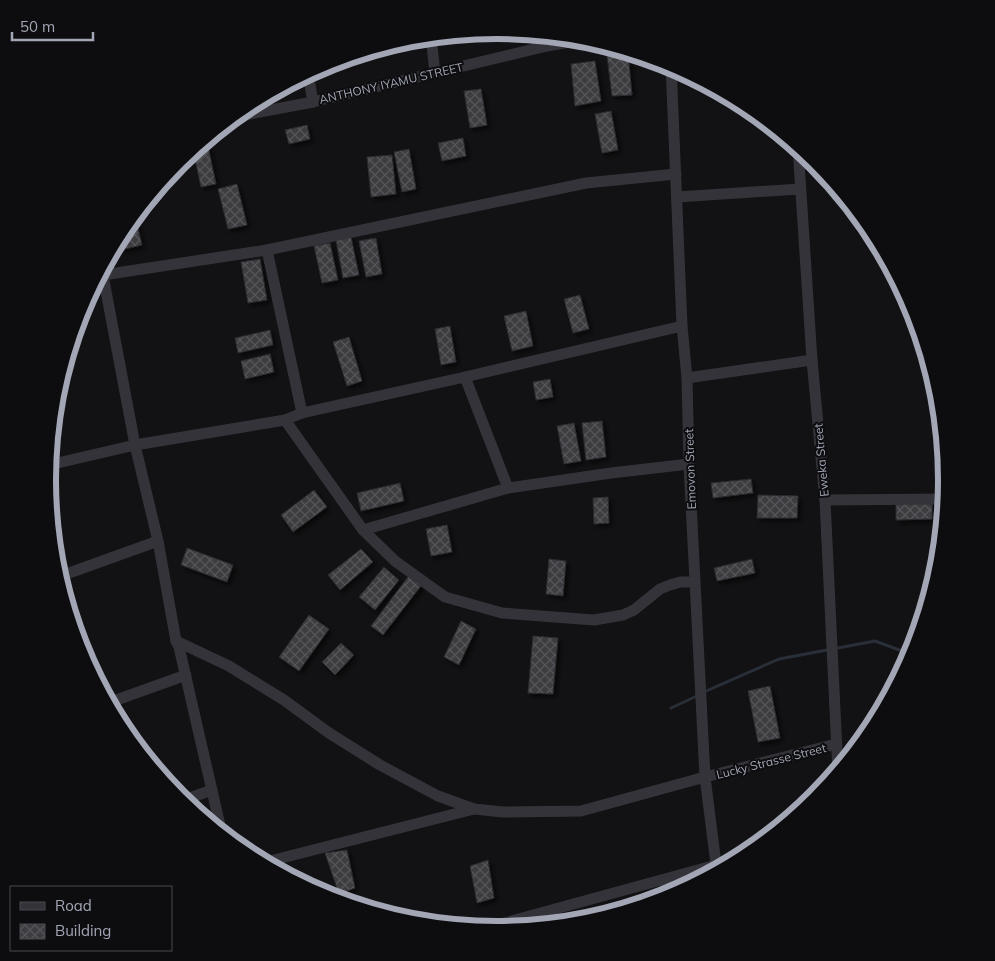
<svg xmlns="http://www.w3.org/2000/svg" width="995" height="961" viewBox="0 0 995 961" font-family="Mulish,sans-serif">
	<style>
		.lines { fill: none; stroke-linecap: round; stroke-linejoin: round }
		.stream { stroke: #282f38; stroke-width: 3 }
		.building { fill: url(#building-cross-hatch); stroke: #2c2c30; filter: url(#shadow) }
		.street { stroke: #333339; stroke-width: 11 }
		.labels { text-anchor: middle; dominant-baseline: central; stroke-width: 4; stroke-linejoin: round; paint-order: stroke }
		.street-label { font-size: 12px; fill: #a2a6b5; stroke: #0d0d0f }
		.rim { fill: none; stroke: #a2a6b5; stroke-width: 6 }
	</style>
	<defs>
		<pattern id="building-cross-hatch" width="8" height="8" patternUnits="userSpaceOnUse" patternTransform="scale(1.25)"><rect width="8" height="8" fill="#3c3c41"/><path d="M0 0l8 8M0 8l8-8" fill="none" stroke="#55555a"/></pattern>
		<filter id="shadow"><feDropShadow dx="3" dy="3" stdDeviation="2.5" flood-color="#0009"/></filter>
	</defs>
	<rect width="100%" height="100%" fill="#121214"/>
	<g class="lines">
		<g class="stream">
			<path d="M704,692L779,659L875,641L913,655"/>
			<path d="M671,708L699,695"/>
		</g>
	</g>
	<g class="building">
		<path d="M614,47L628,52L632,95L612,96L606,48Z"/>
		<path d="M595,61L601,101L575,106L571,64Z"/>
		<path d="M481,89L487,125L470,128L464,91Z"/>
		<path d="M611,111L618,150L602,153L595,114Z"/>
		<path d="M307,125L310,139L289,144L285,130Z"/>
		<path d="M463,138L466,156L442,161L438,143Z"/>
		<path d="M208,146L216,184L201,187L193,150Z"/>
		<path d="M409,149L416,189L402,192L394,152Z"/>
		<path d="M392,155L396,194L371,197L367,157Z"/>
		<path d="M237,184L247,225L228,229L218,189Z"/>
		<path d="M135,216L142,245L120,250L118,239L123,230Z"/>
		<path d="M351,237L359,275L343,278L336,240Z"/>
		<path d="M376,238L382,274L366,277L359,241Z"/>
		<path d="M330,243L338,280L322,283L314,246Z"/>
		<path d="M260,259L267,300L248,303L241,262Z"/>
		<path d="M580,295L589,329L573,333L564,299Z"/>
		<path d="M526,311L533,346L512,351L504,316Z"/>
		<path d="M450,326L456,362L441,365L435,329Z"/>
		<path d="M270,330L273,345L238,353L235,338Z"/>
		<path d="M349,337L362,381L347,386L333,342Z"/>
		<path d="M270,354L274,372L245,379L241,361Z"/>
		<path d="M550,379L553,397L536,400L533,382Z"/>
		<path d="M602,421L606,457L586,460L582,423Z"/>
		<path d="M574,423L581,461L564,464L557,426Z"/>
		<path d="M751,479L753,493L713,498L711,483Z"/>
		<path d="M400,483L404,501L361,511L357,493Z"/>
		<path d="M314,490L327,507L293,532L281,515Z"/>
		<path d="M758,495L798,496L797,518H757Z"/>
		<path d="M608,497L609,523L594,524L593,498Z"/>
		<path d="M932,502V519L896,520V503Z"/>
		<path d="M447,525L452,552L431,556L426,529Z"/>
		<path d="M187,548L233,565L227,582L181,565Z"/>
		<path d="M361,549L373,562L340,590L328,575Z"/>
		<path d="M549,559L566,561L563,596L546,594Z"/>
		<path d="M752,559L755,573L717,581L714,568Z"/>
		<path d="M384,567L399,580L375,610L359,597Z"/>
		<path d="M411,573L424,582L383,635L371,626Z"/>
		<path d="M309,615L329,629L299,671L279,657Z"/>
		<path d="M461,621L476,629L459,665L444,657Z"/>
		<path d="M533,636L558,638L553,694L528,693Z"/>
		<path d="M341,643L354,655L335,675L322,662Z"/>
		<path d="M770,686L780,738L758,742L748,691Z"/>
		<path d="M347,850L355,888L339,894L325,853Z"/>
		<path d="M488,860L494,898L477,903L470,866Z"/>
		<path d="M662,887H680V891L663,899Z"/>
	</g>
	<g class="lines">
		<g class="street">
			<path d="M431,37L435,73"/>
			<path d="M671,65L682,326L687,378L689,464L705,777L717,872"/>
			<path d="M308,73L313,102"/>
			<path d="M234,117L313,102L547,46L586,39"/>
			<path d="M798,147L812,360L825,500L838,773"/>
			<path d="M677,197L800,189"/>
			<path d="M267,250L302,413"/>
			<path d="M102,270L135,445L158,541L176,641L179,647L222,834"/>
			<path d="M103,275L267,250L586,183L676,174"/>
			<path d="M465,377L508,488"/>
			<path d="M687,378L812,360"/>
			<path d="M941,413L946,500"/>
			<path d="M285,420L363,530L395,561L445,597L502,613L594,620L623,615L634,610L660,589L670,585L680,582H695"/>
			<path d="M49,465L135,445L285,420L302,413L465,377L682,326"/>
			<path d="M825,500L946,499"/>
			<path d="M363,530L508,488L611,473L689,464"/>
			<path d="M58,577L158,541"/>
			<path d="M176,641L229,666L284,700L329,733L380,765L438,796L474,809L503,812L581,811L705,777L836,744"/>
			<path d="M108,703L186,675"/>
			<path d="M181,801L212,790"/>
			<path d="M262,863L474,809"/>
			<path d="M482,929L716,865"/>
		</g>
	</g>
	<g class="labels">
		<g class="street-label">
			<text transform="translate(391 83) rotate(-13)">ANTHONY IYAMU STREET</text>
			<text transform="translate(821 460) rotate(-95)">Eweka Street</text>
			<text transform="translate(690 469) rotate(-92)">Emovon Street</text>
			<text transform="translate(771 761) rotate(-14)">Lucky Strasse Street</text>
		</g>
	</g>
	<path d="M0 0H995V961H0ZM56 480a441 441 0 1 1 882 0a441 441 0 1 1-882 0Z" fill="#0d0d0f" fill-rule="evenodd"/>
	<path class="rim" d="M56 480a441 441 0 1 1 882 0a441 441 0 1 1-882 0Z"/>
	<rect x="10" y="886" width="162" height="65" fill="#0d0d0f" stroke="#494a51"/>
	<rect x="20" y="902" width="25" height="8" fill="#333339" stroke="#494a51"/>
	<text x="55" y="911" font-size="15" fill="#a2a6b5">Road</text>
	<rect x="20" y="924" width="25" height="15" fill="url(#building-cross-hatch)" stroke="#494a51"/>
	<text x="55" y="936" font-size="15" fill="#a2a6b5">Building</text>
	<path d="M12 32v8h81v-8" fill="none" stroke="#a2a6b5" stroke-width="2.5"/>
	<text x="20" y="32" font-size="15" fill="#a2a6b5" stroke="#0d0d0f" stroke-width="4" paint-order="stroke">50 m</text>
</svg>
